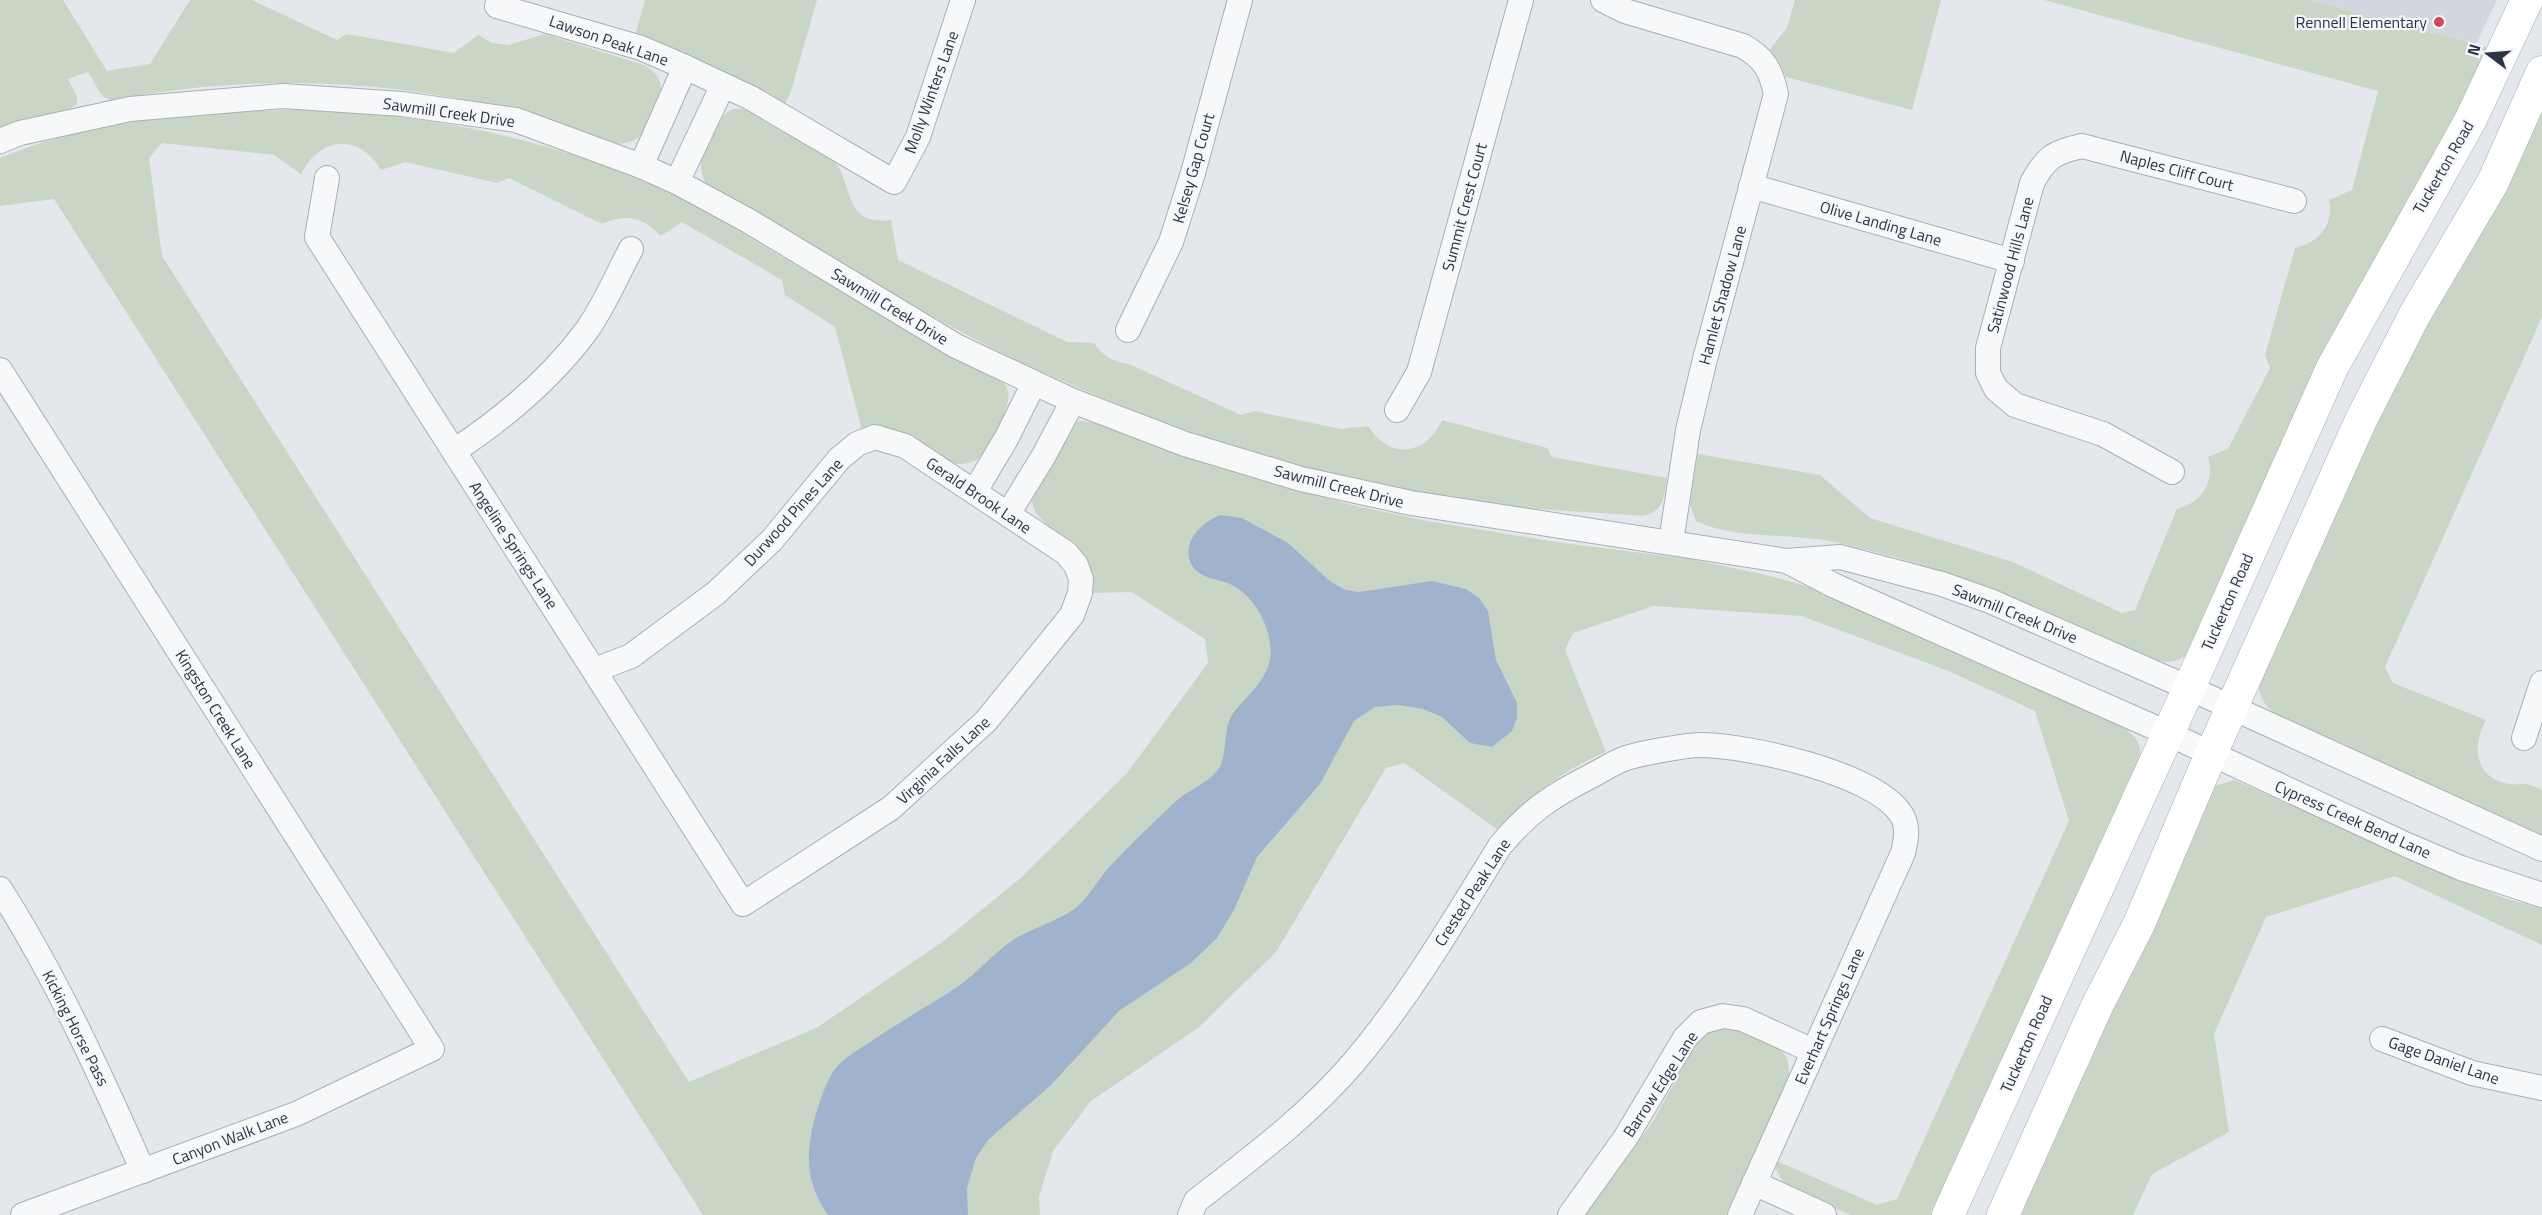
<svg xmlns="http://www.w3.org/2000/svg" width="2542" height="1215" viewBox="0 0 2542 1215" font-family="'Titillium Web',sans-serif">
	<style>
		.built { fill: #d2d6de }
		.green { fill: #c9d6c5 }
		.water { fill: #9fb4cc }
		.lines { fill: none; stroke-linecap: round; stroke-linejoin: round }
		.minor-casing { stroke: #a9aeb7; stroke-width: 26 }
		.major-casing { stroke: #a3abb8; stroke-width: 33 }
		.minor { stroke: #f7f8fa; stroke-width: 24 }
		.major { stroke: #fff; stroke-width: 32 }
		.poi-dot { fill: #d1495b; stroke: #f4f6f9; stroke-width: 2 }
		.labels { text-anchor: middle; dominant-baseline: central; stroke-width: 4.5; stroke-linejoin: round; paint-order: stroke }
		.poi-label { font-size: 16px; fill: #2b3445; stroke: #f4f6f9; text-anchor: end }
		.street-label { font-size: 16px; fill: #2b3445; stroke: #f4f6f9 }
	</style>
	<rect width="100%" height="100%" fill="#e4e7ec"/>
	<path class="built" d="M2308,0H2497L2476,44Z"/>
	<g class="green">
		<path d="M0,0H63L107,71L150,64L190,0H252L337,40L347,34L454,53L478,35L492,43L508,45L545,34L644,65C652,70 660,76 661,87C661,96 646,129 640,136C633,142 626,143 617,144C582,132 546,119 509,110C380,77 242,75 111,100L102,96L88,72L68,79L77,96V104L70,109L0,130Z"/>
		<path d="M645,0H817L791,91L785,104L635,35Z"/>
		<path d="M1795,0H1941L1912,110L1786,77L1770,49L1787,28Z"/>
		<path d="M2044,0H2308L2494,49L2193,649C2181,661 2174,663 2157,661C2064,619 1971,575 1871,551C1853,547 1835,541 1817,539C1778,534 1732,538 1696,521L1689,502L1698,454L1820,475L1870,518L2013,562L2122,613L2135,610L2177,509C2202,502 2215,483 2208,457L2228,449L2270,368L2265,355L2295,248C2319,243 2334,225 2329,200L2352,190L2378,91Z"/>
		<path d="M332,109C448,119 565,143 670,193C707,210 742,233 777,254C840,290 903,327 966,363C979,369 999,375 1006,386C1016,401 991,445 980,457C973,464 962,464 954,464L862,430L835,327L785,295L782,280L682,222L661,236C643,217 626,213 602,224L509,178L497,183L405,162L381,170C359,133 321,136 301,174L274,155L162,143L149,158L162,256L689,1082L818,1027L945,940L1023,876L1127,773L1208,663L1205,639L1131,592L1093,593C1090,531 1034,535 1032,499L1074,424L1080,421L1092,422L1243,475L1348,504L1427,521L1563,543L1690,559L1762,574L1825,591L2123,727C2138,738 2141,744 2141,762L1936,1215H1850L1785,1186L1776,1169L1777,1161L1877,1205L1897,1199L2069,821L2035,711L1951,672L1802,616L1653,606L1573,633L1565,650L1606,752C1563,770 1530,796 1497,829L1404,763L1386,768L1276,952L1198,1028L1091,1101L1053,1151L1039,1197L1040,1215H703L54,199L0,206V158C104,115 221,111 332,109Z"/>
		<path d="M733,109H743L834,160C854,186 843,226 891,220L898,260L1067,342L1094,343C1104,357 1112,361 1129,364L1241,415L1254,411L1341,429L1368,426C1389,460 1426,456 1442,420L1547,448L1552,457L1667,478C1664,497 1664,512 1642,516C1584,511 1524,510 1466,502C1329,483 1182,434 1056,378C934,325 823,250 707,185C691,162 710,120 733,109Z"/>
		<path d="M2542,111V317L2385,667L2393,683L2486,720C2473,744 2473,774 2504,783C2511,785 2517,784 2524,784C2530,784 2536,787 2542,790V835L2274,713C2261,701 2258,695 2259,677L2410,352Z"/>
		<path d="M2234,780L2504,898L2542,908V945L2395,876L2266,917L2214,1034L2229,1132L2152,1174L2133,1215H2018L2215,786Z"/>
		<path d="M1713,1028L1741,1031L1782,1051C1789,1058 1789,1067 1789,1077L1726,1215H1585L1652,1123L1699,1039Z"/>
	</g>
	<path class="water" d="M1221,515L1242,518L1288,543L1331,582L1346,590L1359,592L1432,581L1466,589L1479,598L1488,611L1496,660L1517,703V718L1512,731L1492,747L1470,743L1442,717L1423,709L1398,705L1375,707L1354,721L1320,784L1257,857L1234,910L1217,938L1191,963L1119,1011L1051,1085L988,1140L976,1158L967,1188L968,1215H828C802,1178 806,1145 819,1104C823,1093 828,1078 835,1069C844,1058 859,1049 870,1042C898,1023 928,1006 957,987C977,974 992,954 1013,940C1032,928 1067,918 1081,903C1090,894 1097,882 1105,872C1126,848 1151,825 1174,803C1186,791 1206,784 1217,771C1229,755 1222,731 1232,715C1245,696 1265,684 1270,659C1274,632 1256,597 1232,585C1220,579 1201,579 1193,567C1178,545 1202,521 1221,515Z"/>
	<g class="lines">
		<g class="minor-casing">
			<g id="minor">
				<path d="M499,0L497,6L641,48L685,67L751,98L894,182L918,137L963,0"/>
				<path d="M1603,0L1625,11L1743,46C1764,58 1771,70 1776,94L1705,359L1688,430L1671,542"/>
				<path d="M0,141L20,133L130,109L283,96L402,104L516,120L641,166L677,182L747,220L956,346L1073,401L1185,444L1301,479L1411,503L1787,561L1840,557L1942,584L1990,601L2189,688L2542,849"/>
				<path d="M641,166L685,67"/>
				<path d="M327,178L317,237L743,904L891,808L986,721L1072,615L1080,593L1081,579L1076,565L1066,553L905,446L875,437L857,444L839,459L772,540L716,593L631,656L595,670"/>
				<path d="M677,182L723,85"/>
				<path d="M1751,186L2012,261"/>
				<path d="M1128,330L1171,242L1193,173L1240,0"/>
				<path d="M0,370L432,1049L296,1114L23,1215"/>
				<path d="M1397,410L1419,372L1521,0"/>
				<path d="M454,451C504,418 551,379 587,330C604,306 617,275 631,249"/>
				<path d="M2172,472L2103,434L2015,405L1996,389L1988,373V348L2032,183C2046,157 2054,152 2082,146L2294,201"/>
				<path d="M975,491L1006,439L1034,383"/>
				<path d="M1008,514L1043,457L1073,401"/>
				<path d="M1787,561L1833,585L2167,733L2407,845L2461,868L2542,895"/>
				<path d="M2524,738L2542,683"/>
				<path d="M0,889C57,979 100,1074 143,1171"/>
				<path d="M2382,1039L2472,1073L2542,1088"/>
				<path d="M1754,1183L1824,1215"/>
				<path d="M1190,1215L1196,1201C1251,1158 1308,1116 1354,1062C1410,996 1454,920 1500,846C1529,811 1553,795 1593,775C1604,769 1615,762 1626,758C1643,753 1685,745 1702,745C1750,746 1874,773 1901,814C1909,826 1906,840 1903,853L1740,1215"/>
				<path d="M1570,1215L1626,1137L1685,1038L1701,1022L1723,1016L1743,1019L1813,1051"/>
			</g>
		</g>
		<g class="major-casing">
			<g id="major">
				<path d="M1948,1215L2189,688L2332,368L2470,121L2527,0"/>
				<path d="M2003,1215L2097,1006L2139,924L2211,754L2361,420L2414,316L2493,182L2542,72"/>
			</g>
		</g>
		<use href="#minor" class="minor"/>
		<use href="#major" class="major"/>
	</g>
	<circle class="poi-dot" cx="2439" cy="22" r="6"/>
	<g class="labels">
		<g class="poi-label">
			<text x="2427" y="22">Rennell Elementary</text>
		</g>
		<g class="street-label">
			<text transform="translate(609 40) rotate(19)">Lawson Peak Lane</text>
			<text transform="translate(931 92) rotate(-70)">Molly Winters Lane</text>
			<text transform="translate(449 112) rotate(8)">Sawmill Creek Drive</text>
			<text transform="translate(2443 167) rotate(-60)">Tuckerton Road</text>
			<text transform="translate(1193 168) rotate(-74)">Kelsey Gap Court</text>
			<text transform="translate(2177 170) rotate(15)">Naples Cliff Court</text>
			<text transform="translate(1464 207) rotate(-75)">Summit Crest Court</text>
			<text transform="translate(1881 223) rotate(16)">Olive Landing Lane</text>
			<text transform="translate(2010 265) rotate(-75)">Satinwood Hills Lane</text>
			<text transform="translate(1722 295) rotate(-75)">Hamlet Shadow Lane</text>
			<text transform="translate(890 306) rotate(31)">Sawmill Creek Drive</text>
			<text transform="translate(1339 486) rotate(14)">Sawmill Creek Drive</text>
			<text transform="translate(979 495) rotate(34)">Gerald Brook Lane</text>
			<text transform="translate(793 512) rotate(-48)">Durwood Pines Lane</text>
			<text transform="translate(514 545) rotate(57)">Angeline Springs Lane</text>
			<text transform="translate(2227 602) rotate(-66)">Tuckerton Road</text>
			<text transform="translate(2015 613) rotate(22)">Sawmill Creek Drive</text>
			<text transform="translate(216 709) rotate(58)">Kingston Creek Lane</text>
			<text transform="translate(943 760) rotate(-43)">Virginia Falls Lane</text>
			<text transform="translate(2353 819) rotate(24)">Cypress Creek Bend Lane</text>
			<text transform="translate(1472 892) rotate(-57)">Crested Peak Lane</text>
			<text transform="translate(1829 1016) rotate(-66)">Everhart Springs Lane</text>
			<text transform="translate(76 1028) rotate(63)">Kicking Horse Pass</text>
			<text transform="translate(2026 1044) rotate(-66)">Tuckerton Road</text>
			<text transform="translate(2444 1060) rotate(19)">Gage Daniel Lane</text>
			<text transform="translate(1660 1084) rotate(-57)">Barrow Edge Lane</text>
			<text transform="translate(230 1138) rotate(-21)">Canyon Walk Lane</text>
		</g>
	</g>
	<g transform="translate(2488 54) rotate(286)" stroke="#f4f6f9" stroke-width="4.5" paint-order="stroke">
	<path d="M0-4.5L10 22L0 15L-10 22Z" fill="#2b3445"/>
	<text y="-9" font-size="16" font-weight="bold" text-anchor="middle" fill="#2b3445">N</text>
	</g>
</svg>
